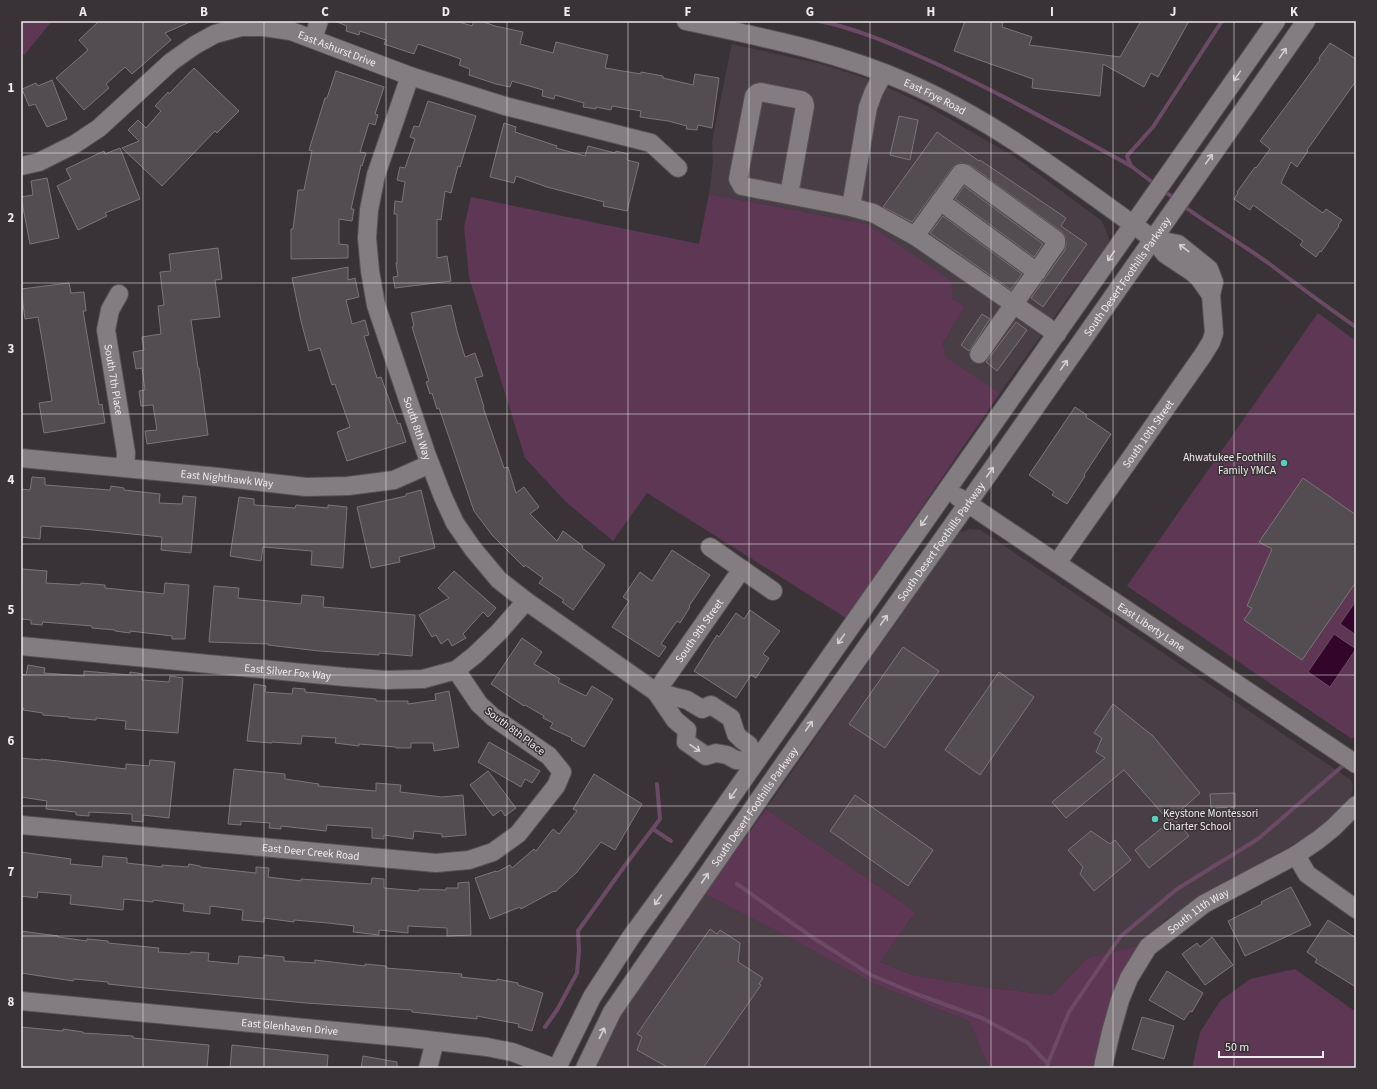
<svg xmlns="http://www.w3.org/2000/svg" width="1377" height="1089" viewBox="0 0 1377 1089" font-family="'Source Sans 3',sans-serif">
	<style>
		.built { fill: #493e46 }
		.green { fill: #5e3754 }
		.water { fill: #34052b; stroke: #6c4a65 }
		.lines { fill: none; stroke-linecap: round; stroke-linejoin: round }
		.stream { stroke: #6c4a65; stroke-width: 4 }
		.building { fill: #534d51; stroke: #7b7479 }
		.minor-casing { stroke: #565154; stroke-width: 20 }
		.minor { stroke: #837d81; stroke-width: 18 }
		.oneway { stroke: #d3d0d2 }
		.grid { fill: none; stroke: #eeebed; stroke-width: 1; stroke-opacity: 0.55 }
		.poi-dot { fill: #5bcebb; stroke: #393337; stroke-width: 1.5 }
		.labels { text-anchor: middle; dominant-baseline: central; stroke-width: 3; stroke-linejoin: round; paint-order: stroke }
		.street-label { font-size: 11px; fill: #eeebed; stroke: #393337 }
		.poi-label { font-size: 11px; fill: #eeebed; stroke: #393337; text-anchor: end }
		.neatline { fill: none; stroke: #eeebed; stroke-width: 1.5 }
		.grid-label { font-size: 13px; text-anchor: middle; font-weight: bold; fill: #eeebed }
	</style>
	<rect width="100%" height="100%" fill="#393337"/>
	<g class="built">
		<path d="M732,44L821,64L874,81L927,106L1015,157L1102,221L1110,241L1069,296L1000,393L946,357L943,343L965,306L953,299L868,224L709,194L713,163L712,141Z"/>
		<path d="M969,529L981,530L1351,780L1353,786L1352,793L1350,798L1312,834L1200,897L1166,919L1141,945L1087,958L1052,995L983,987L912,975L880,962L916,912L766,809L958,533Z"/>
		<path d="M704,894L790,938L872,983L969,1021L989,1068H593L634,988Z"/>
	</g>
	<g class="green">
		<path d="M21,21H52L25,54L21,55Z"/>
		<path d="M709,194L868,224L951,281L953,299L965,306L943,343L946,357L1000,393L846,618L647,493L613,541L566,502L525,458L469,277L464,227L471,197L699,244Z"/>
		<path d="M1318,313L1356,341V734L1352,739L1127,586Z"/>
		<path d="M766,809L916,912L880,962L912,975L983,987L1052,995L1087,958L1141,945L1097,1068H989L969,1021L872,983L790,938L704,894Z"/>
		<path d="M1295,969L1356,1012V1068H1192L1200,1032L1220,1001L1250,979Z"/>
	</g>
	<g class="water">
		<path d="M1356,601V635L1340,624Z"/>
		<path d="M1334,634L1356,649L1330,687L1308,672Z"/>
	</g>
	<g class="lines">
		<g class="stream">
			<path d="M819,21C854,28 887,42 919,56C992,88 1061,128 1131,166"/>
			<path d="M1156,185L1131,166L1127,156L1153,127L1222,21"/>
			<path d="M1163,190L1175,199"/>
			<path d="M1182,205C1211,226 1242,244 1271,265C1299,286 1327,307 1356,327"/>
			<path d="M653,829L671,841"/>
			<path d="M737,884L809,935L871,975L919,995L982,1018L1028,1043L1048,1064"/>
			<path d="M545,1027L557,1010L577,973L579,950L578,931L626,864L660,819L657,784"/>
			<path d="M1046,1068L1069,1012L1120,937L1177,889L1258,839L1346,763"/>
		</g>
	</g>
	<g class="building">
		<path d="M99,21H192L165,33L171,40L132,74L125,67L106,84L109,88L84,110L56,78L88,50L79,40Z"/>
		<path d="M337,21H456L472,26L474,21H481L495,26L523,32L520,44L553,53L556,42L608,55L605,68L641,74V72L663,76V78L693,85L695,74L719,78L712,128L698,125L697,130L686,129L687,126L668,121L640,117L641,111L612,106L611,110L596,107V109L583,107L584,103L555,95L554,99L542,96L543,90L512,81L510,87L496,84L469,75L470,69L459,65L461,59L418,44L414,54L384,44L386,40L360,31L359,35L346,31L347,26L337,22Z"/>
		<path d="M965,21H997L1003,23L1002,27L1032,37L1029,45L1120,57L1141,21H1189L1158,77L1151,73L1144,87L1103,64L1100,96L1032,88L1033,79L954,51Z"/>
		<path d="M1330,43L1356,59V81L1307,150L1308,151L1297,167L1291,162L1281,183L1323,213L1326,209L1342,220L1338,225L1339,226L1321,252L1320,251L1316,257L1300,245L1303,241L1253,205L1250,210L1234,199L1238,193L1237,192L1255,167L1256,168L1270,149L1260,141L1298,90L1320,60L1319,58Z"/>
		<path d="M194,68L239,111L217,133L215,131L162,186L122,148L139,141L128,130L138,120L146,128L161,111L155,106L168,92L169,94Z"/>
		<path d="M336,71L384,87L375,114L378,115L375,125L369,123L360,152L366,153L362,166L361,165L351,209H354L352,221L339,219V244L348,245V258L291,259V229H293L298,190H304L312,151L309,150L325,98H327Z"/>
		<path d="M52,80L67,119L47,127L35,104L29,106L22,89L36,83L38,86Z"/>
		<path d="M428,101L476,116L460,167L458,166L451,193L445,191L441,220L437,219V258L447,256L451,281L395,288L393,277L398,276L396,263H397V214H394L395,201L402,202L405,182L397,180L400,167L405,168L415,139L410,137L414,126L419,127Z"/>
		<path d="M899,116L918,120L910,160L890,155Z"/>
		<path d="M504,123L516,127L515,132L557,146L556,148L585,156L588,146L615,153L616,151L628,154L627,160L639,163L627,211L603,206L604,202L547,187L516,176L514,183L490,177Z"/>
		<path d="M937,132L979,161L980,160L1066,218L1061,226L1087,244L1043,307L1031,298L1065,250L1066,244L1065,236L1062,232L970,165L961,163L953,167L912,222L883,207Z"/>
		<path d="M120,148L140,199L105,213L107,216L78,230L57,186L71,179L66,169L104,151L105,154Z"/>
		<path d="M47,178L59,238L30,244L21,197L33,195L31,181Z"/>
		<path d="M964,186L1043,244L1034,257L955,199Z"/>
		<path d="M943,216L1022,274L1011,290L930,233Z"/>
		<path d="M218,248L222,279L215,280L220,317L191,320L198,368H199L208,435L147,444L145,431L157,430L153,405L141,406L139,391L145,390L142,368L136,369L133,352L144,350L142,337L161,334L158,306L164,305L160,272L171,271L169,254Z"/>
		<path d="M348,267V280L355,278L359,297L346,300L352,324L365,320L369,335L364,336L377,378L381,377L398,424L400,423L406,442L347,461L337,432L350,427L335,384L332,385L320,348L309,351L301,321L292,278Z"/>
		<path d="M69,283L71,293L84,292L86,311H83L99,405L102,404L105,423L44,433L39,403L52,401L45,357L38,317L25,319L21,289Z"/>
		<path d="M451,305L457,331L465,357L475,353L483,376L475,378L484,407H483L504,468L508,467L516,493L524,487L539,507L530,514L557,541L563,531L583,546L582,548L605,565L573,610L562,602L564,600L539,583L543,578L525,565L524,567L492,535L474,511L439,408L437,409L432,393L430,394L426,382L429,381L412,327L414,326L411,313Z"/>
		<path d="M982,314L990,319L969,351L961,345Z"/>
		<path d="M1016,322L1027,330L997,371L986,362Z"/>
		<path d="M1075,407L1087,415L1086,417L1111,434L1084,475L1085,476L1067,504L1052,495L1054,492L1029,475Z"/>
		<path d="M32,477L45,478V485L110,490L111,486L124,488V490L160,494L159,503L182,504L183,496L196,497L191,553L161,550L162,537L83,529L41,526L40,539L21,537V489L30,490Z"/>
		<path d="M1303,478L1356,515V582L1302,660L1244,620L1252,608L1247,606L1272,549L1259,542Z"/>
		<path d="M421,490L435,548L399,557L400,562L371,568L357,507L406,496V494Z"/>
		<path d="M239,497L254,499V505L295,508L296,505L328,508V505L347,507L343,568L311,565L312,551L263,547L261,561L230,556Z"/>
		<path d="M672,550L710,575L689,606L690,607L680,623L677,621L661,644L666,647L659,657L612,627L629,601L623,597L640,572L652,581Z"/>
		<path d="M22,569L47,571L46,583L80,585L81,583L105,585V588L164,594L165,583L189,585L185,639H172V636L130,631V633L115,631V630L92,628V626L43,622L42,625L31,624V620L21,619Z"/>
		<path d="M454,571L496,608L488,617L483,612L463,634L466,638L452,646L448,639L441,644L436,635L432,637L419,615L449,598L438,588Z"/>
		<path d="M214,586L239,588L238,598L301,604L302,595L324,597L323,607L415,615L412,656L379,653V655L319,651L268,645L269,644L209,642Z"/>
		<path d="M750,610L780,631L763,654L769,658L756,678L751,675L736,698L694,671L717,635L719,637L736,613L744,619Z"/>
		<path d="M522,638L542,652L534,664L560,679L558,682L586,696L592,686L613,699L584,747L571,740L572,738L550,728L553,723L543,718L544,716L525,705L524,706L491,684Z"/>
		<path d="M903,647L939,671L885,748L849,724Z"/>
		<path d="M28,665L45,668L44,673L84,676V671L130,675V672L143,674L142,680L169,682L170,676L183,678L178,733L125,729L126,721L96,718V720L69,718V717L43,715V713L23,710L24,708H21V674L26,675Z"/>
		<path d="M999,672L1034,697L980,775L945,750Z"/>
		<path d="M254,684L266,686L265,692L292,694L293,688L305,689V692L376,699V701H408V704L436,700L435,694L449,691L459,747L434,751L433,743H411V748H396V747L359,744V746L335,743L336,738L302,736L301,744L272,742V743L247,741Z"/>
		<path d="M1113,704L1153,736L1200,793L1169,821L1124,770L1066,818L1052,802L1105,758L1096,752L1102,738L1094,733Z"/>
		<path d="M489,742L540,771L532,783L525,779L521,787L478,762Z"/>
		<path d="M21,758L41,760V759L126,769V764L149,766L150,760L175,762L169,818L143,815V822L132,821V814L89,812V816L76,815V812L46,809L47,801L21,797Z"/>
		<path d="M234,769L285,774V779L319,784L318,786L376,791V783L401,785L400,792L442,797L463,795L466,835L442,837V834L414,831L413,839L384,835V839L372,838V828L327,825L326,831L281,826V829L269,828L270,823L256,822L241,821V825L228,824Z"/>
		<path d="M488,771L516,808L505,816L501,810L493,816L470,785Z"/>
		<path d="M594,774L642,804L615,850L601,842L577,872L555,892L554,891L521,909L520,907L490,919L475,878L496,871L497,872L510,865L512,868L534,849L536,851L553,829L559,834L577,811L573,809Z"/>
		<path d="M1235,793V807L1211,808L1210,794Z"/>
		<path d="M855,795L933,850L908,886L830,831Z"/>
		<path d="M1174,818L1189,836L1149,868L1135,850Z"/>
		<path d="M1091,831L1110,844L1115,840L1131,860L1094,891L1080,874L1083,867L1068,850Z"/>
		<path d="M21,852L71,859L70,864L102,867L103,856L127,858V863L162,867V865L188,867L189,864L200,866V867L256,873V867L269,868L268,877L301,881V879L371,884L372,878L384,879V888L419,891V889L446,890V888H458V883L469,882L471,935L447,936V928L408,926V933L379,930V935L353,932L354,926L328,923L294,920V922L264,918V922L242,920L243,910L210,906V914L183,911L184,904L153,900V902L124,899L123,910L70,904L71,895L38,892L37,898L21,896Z"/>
		<path d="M1291,887L1311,925L1245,956L1228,921L1262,904L1261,902Z"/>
		<path d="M1328,920L1356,938V987L1315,962L1317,959L1307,952Z"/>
		<path d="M710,929L717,934L720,930L740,943L738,962L763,978L759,984L761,985L703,1068H669L637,1050L642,1037L637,1034Z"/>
		<path d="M21,931L58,936V937L87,941V939L108,941V943L159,948L158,952L190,954L191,952L209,953L208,961L238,964L239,956L264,958V955L284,957V961L315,963V960L365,966V964L386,966V968L462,974L461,977L497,981V979L518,983V985L543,993L532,1031L518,1027L519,1024L477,1016V1019L412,1012V1010L306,1003L145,988L108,984V982L74,979L73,981L21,973Z"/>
		<path d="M1212,937L1233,965L1205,985L1182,954L1197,943L1200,947Z"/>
		<path d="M1167,971L1203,993L1192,1012L1190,1011L1184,1020L1149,1000Z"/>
		<path d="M1142,1017L1174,1026L1164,1059L1132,1049Z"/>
		<path d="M21,1027L63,1031V1029L83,1032V1033L133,1036V1038L209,1045L207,1068H21Z"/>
		<path d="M232,1045L328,1055L327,1068H230Z"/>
		<path d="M363,1056L397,1062V1068H361Z"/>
	</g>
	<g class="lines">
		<g class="minor-casing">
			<g id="minor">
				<path id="s1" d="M686,21C760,37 836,51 906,82C996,121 1075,183 1153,239L1165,254L1192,272L1199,278L1211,295"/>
				<path d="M313,39L319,21"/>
				<path id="s2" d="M410,76L376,175L369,210L367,238L370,271L376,305L426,453L443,497L455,523L473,549L499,580L526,601L656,692L687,700L702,709L711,705L731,718L736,734L742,740L749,745L755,762"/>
				<path id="s3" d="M21,166L39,162L75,144L99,128L171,62L195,45L215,34L241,27H264L291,31L410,76L505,106L651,143L678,168"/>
				<path d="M789,195L805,106L804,102L801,100L761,92L757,93L754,96L738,179L742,186L851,207L873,213L915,236L1057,334"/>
				<path d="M940,201L1037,272"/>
				<path d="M851,207L868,107L874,91L884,73"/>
				<path d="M915,236L961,173H964L1056,240V244L979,354"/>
				<path id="s4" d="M119,294L110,310L106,330L126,453L125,468"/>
				<path id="s5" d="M21,458L218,477L306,487L348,486L394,480L430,464"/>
				<path id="s6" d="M958,497L1356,764"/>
				<path d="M710,547L773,591"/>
				<path id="s7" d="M1057,563L1203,355L1211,342L1214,333L1211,295L1214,282L1209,269L1178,244L1153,239"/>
				<path id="s8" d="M21,646L345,677L386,680L423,679L456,670L475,655L499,632L526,601"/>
				<path id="s9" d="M656,692L742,569"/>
				<path d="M656,692L675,720L687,730L686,742L706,756L716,753L727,755L736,760L755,762"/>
				<path id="s10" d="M21,825L436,863L469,860L493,852L518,834L556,786L562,772L549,756L493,717L479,704L456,670"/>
				<path d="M1296,855L1307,874L1356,909"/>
				<path id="s11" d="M21,1001L410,1038L487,1047L512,1052L555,1068"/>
				<path d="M428,1068L435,1041"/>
				<path d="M557,1068L592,997L631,937L685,863L1276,21"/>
				<path id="s12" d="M585,1068L612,1012L776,775L985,479L1306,21"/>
				<path id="s13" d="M1103,1068L1104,1062L1111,1032L1120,1000L1129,978L1148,947L1204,904L1296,855L1318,840L1333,828L1356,805"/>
			</g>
		</g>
		<use href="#minor" class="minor"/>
	</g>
	<defs><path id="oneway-shaft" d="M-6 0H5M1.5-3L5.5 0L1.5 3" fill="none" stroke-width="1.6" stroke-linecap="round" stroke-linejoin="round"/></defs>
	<g class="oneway">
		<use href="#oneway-shaft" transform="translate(1283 53) rotate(-55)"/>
		<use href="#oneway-shaft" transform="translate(1237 76) rotate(125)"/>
		<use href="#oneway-shaft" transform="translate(1209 159) rotate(-55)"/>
		<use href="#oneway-shaft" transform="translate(1184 248) rotate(-143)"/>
		<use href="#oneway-shaft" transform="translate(1111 256) rotate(125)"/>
		<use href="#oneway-shaft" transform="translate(1064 365) rotate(-55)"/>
		<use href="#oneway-shaft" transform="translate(990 472) rotate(-55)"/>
		<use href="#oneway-shaft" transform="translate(924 521) rotate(125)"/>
		<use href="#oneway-shaft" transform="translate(884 620) rotate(-55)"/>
		<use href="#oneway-shaft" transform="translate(841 639) rotate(125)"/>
		<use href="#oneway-shaft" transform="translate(809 726) rotate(-55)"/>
		<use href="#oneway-shaft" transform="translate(695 748) rotate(34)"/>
		<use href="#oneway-shaft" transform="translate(733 794) rotate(125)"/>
		<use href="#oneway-shaft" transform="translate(705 878) rotate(-56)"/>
		<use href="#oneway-shaft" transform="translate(658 900) rotate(126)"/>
		<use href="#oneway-shaft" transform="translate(602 1033) rotate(-64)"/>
	</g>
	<path class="grid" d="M143,21V1068M264,21V1068M386,21V1068M507,21V1068M628,21V1068M749,21V1068M870,21V1068M991,21V1068M1113,21V1068M1234,21V1068M21,153H1356M21,283H1356M21,414H1356M21,544H1356M21,675H1356M21,806H1356M21,936H1356"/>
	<g class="poi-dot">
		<circle cx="1284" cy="463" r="4"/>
		<circle cx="1155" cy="819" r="4"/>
	</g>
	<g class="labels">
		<g class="street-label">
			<text stroke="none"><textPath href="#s3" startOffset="364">East Ashurst Drive</textPath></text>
			<text stroke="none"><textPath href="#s1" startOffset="261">East Frye Road</textPath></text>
			<text stroke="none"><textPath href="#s12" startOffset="960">South Desert Foothills Parkway</textPath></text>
			<text stroke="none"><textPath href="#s4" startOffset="89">South 7th Place</textPath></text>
			<text stroke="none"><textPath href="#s2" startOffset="366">South 8th Way</textPath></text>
			<text stroke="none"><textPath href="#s7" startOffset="158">South 10th Street</textPath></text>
			<text stroke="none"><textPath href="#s5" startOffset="207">East Nighthawk Way</textPath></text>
			<text stroke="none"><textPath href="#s12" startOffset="636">South Desert Foothills Parkway</textPath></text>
			<text stroke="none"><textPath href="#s6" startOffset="233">East Liberty Lane</textPath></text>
			<text stroke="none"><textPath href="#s9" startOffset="75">South 9th Street</textPath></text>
			<text stroke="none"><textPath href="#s8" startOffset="268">East Silver Fox Way</textPath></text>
			<text transform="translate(515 731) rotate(37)">South 8th Place</text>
			<text stroke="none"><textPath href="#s12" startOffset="312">South Desert Foothills Parkway</textPath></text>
			<text stroke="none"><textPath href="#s10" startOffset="291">East Deer Creek Road</textPath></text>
			<text stroke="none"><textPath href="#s13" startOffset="192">South 11th Way</textPath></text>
			<text stroke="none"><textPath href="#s11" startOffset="270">East Glenhaven Drive</textPath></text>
		</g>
		<g class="poi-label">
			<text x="1276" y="457">Ahwatukee Foothills<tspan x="1276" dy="13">Family YMCA</tspan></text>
			<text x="1163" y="813" text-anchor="start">Keystone Montessori<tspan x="1163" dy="13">Charter School</tspan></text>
		</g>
	</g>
	<rect width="1377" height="1089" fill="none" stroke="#393337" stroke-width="44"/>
	<path d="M1219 1051v6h104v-6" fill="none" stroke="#eeebed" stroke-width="2"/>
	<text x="1225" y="1051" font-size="12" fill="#eeebed" stroke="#393337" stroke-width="3" paint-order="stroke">50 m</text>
	<rect x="22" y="22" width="1333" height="1045" class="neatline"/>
	<g class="grid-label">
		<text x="83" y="16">A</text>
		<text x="204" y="16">B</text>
		<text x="325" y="16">C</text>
		<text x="446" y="16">D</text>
		<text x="567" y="16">E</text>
		<text x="688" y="16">F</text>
		<text x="810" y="16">G</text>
		<text x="931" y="16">H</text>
		<text x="1052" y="16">I</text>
		<text x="1173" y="16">J</text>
		<text x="1294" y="16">K</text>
		<text x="11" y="92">1</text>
		<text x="11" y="222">2</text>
		<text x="11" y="353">3</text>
		<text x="11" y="484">4</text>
		<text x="11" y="614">5</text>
		<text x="11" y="745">6</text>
		<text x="11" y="876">7</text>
		<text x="11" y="1006">8</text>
	</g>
</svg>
